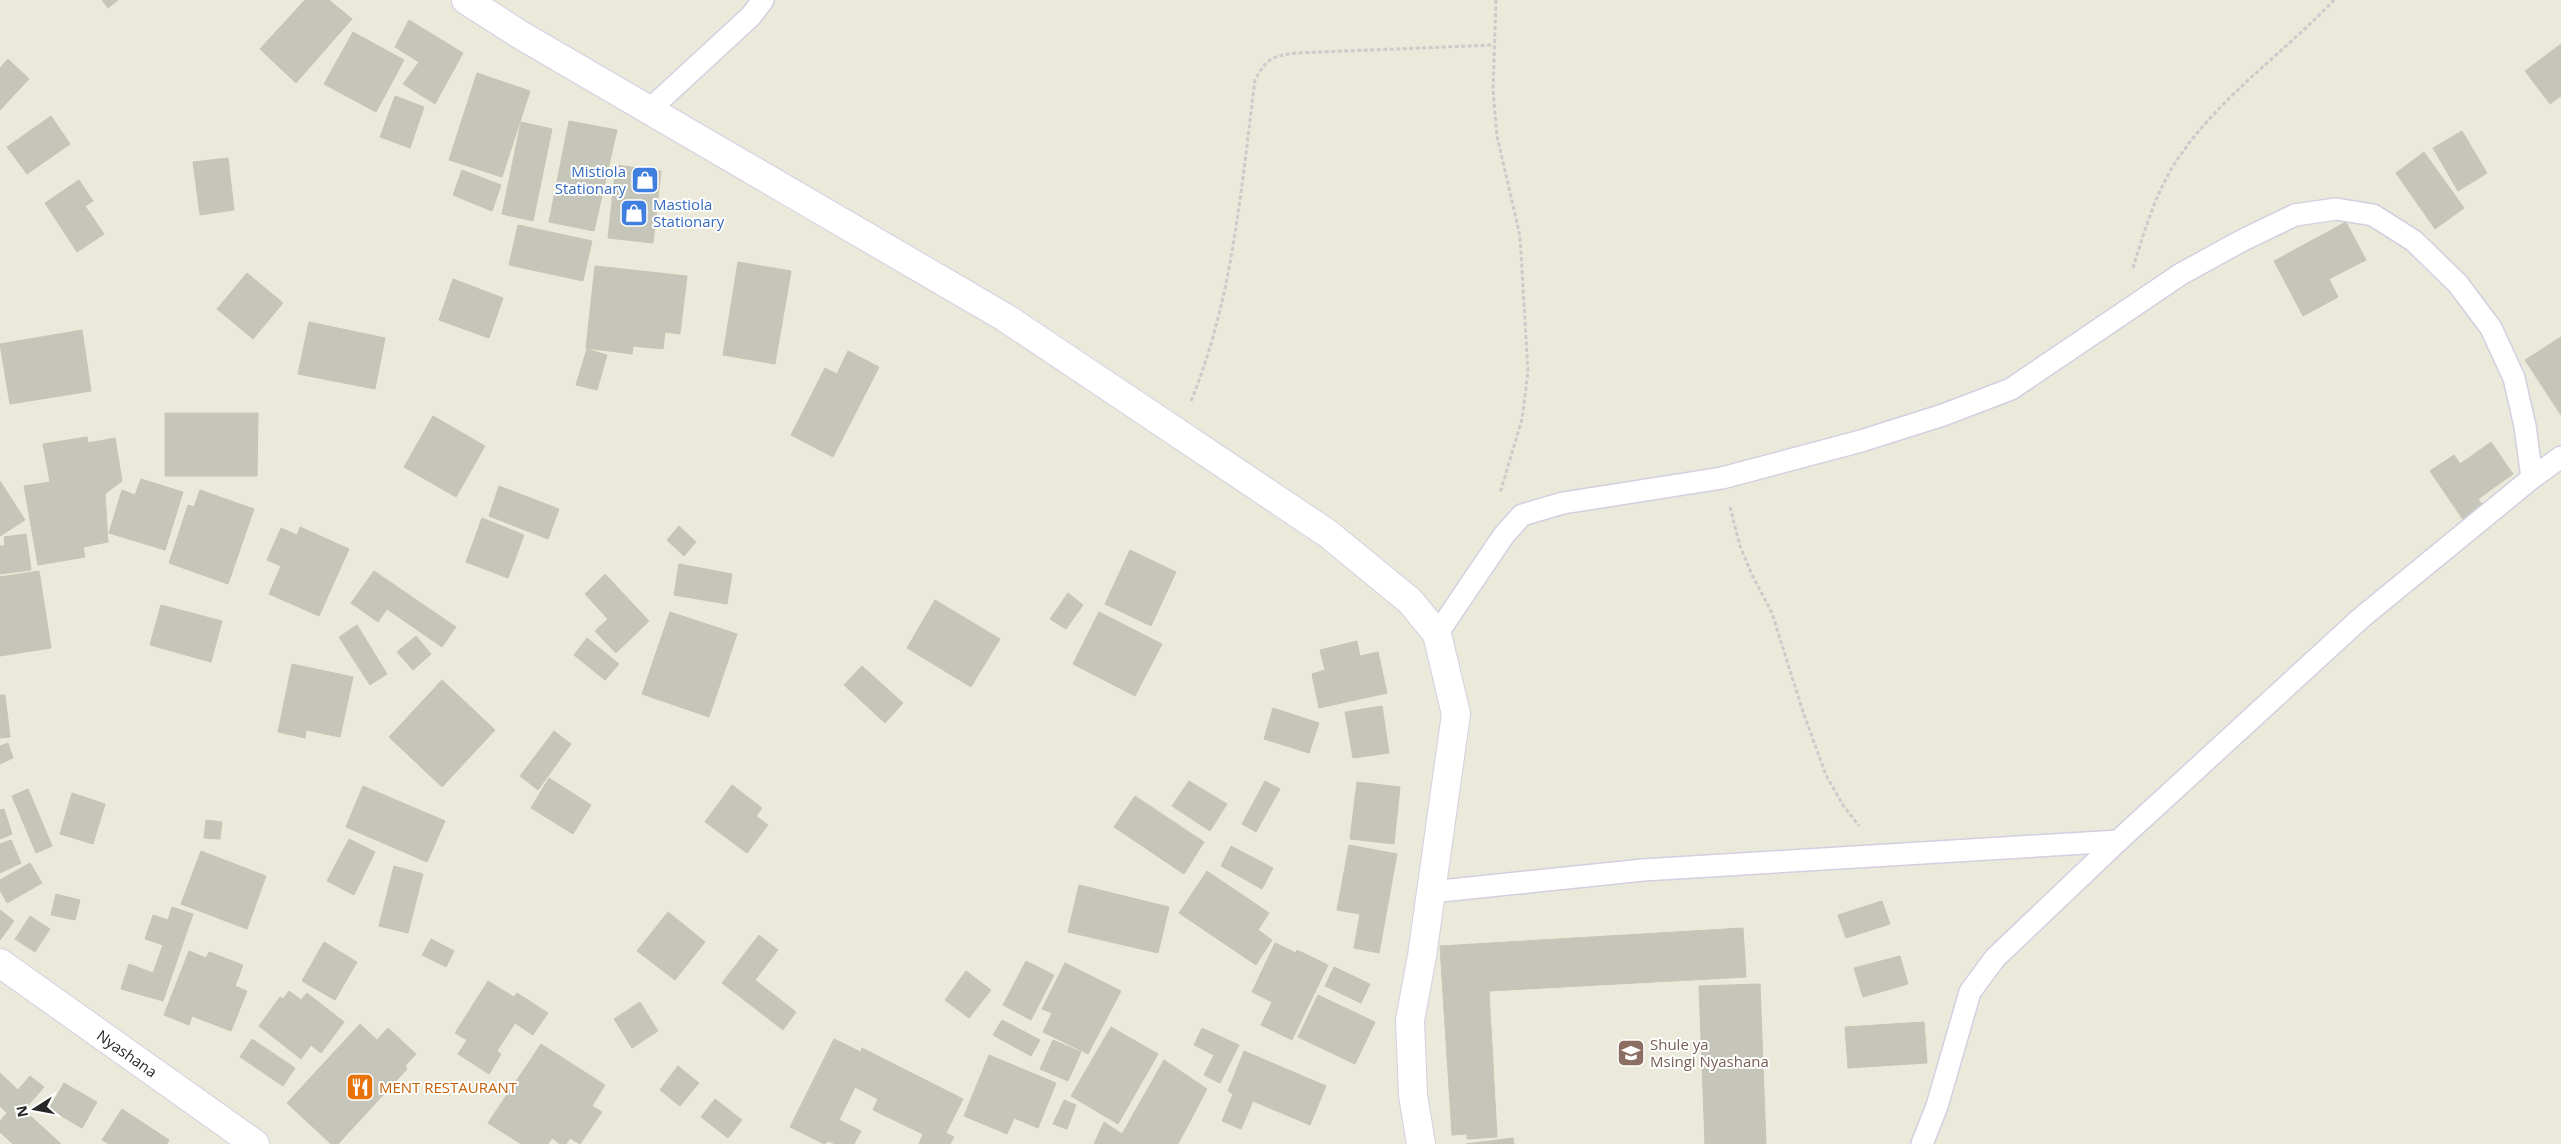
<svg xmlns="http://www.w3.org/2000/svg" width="2561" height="1144" viewBox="0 0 2561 1144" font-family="'Open Sans',sans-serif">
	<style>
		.building { fill: #c6c5b9; stroke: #c6c6b3 }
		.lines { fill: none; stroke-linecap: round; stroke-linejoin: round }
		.lane-casing { stroke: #d2cfe1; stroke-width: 24 }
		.street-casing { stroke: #d2cfe1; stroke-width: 30 }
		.secondary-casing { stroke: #d2cfe1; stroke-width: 30 }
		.path { stroke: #cbcbcb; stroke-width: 3; stroke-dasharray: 4 2.5; stroke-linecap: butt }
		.lane { stroke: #fff; stroke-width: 21 }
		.street { stroke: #fff; stroke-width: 28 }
		.secondary { stroke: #fff; stroke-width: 28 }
		.labels { text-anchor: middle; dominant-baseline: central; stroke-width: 4; stroke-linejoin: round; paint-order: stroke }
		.shop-label { font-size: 15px; fill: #366cbe; stroke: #fff; text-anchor: end }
		.education-label { font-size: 15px; fill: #785e54; stroke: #fff; text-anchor: start }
		.street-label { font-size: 15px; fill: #282828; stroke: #fff }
		.food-label { font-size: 15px; fill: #c56008; stroke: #fff; text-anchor: start }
	</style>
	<rect width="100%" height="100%" fill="#ebe9da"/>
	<g class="building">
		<path d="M102,0H118L108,8Z"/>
		<path d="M305,0H329L352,19L296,83L260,49Z"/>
		<path d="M409,20L463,53L435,104L403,84L419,62L395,47Z"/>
		<path d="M353,32L404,60L376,112L324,84Z"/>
		<path d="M2561,44V96L2550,104L2525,71Z"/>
		<path d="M8,59L29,79L0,110V68Z"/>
		<path d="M477,73L530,91L502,177L449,160Z"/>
		<path d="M395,96L424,107L410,148L380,137Z"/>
		<path d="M51,116L70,144L27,174L7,147Z"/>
		<path d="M569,121L617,130L594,231L549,222Z"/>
		<path d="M521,122L552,129L533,221L502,214Z"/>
		<path d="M2462,131L2487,173L2458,191L2433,148Z"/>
		<path d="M2424,152L2464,208L2435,229L2396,173Z"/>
		<path d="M228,158L234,210L200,215L193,162Z"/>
		<path d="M616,165L661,171L653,243L608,238Z"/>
		<path d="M462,170L501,185L492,211L453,195Z"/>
		<path d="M79,180L93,201L85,206L104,234L77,252L45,203Z"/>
		<path d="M2346,222L2366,260L2329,279L2338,297L2303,316L2274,261Z"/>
		<path d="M518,225L592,241L583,281L509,265Z"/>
		<path d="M738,262L791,271L775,364L723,355Z"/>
		<path d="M595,266L687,276L680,334L665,332L663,349L633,346L632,354L586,348Z"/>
		<path d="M247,273L283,303L253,339L217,309Z"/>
		<path d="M453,279L503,298L489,338L439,320Z"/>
		<path d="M309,322L385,338L375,389L298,374Z"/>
		<path d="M82,330L91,391L10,404L0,344Z"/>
		<path d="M2561,337V415L2525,360Z"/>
		<path d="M587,349L607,355L597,390L576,385Z"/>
		<path d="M848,351L879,367L833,457L791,435L825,368L837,374Z"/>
		<path d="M165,413H258L257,476H165Z"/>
		<path d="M433,416L485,446L456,497L404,467Z"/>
		<path d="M87,437L88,443L115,438L122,481L105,494L108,542L83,547L85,557L38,565L24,486L50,482L43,444Z"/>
		<path d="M2491,442L2513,474L2478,499L2486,510L2466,524L2430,471L2454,455L2460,464Z"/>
		<path d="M141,479L183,492L165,550L109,533L122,490L135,495Z"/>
		<path d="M0,481L25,520L0,536Z"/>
		<path d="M499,486L559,509L548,539L489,516Z"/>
		<path d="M200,490L254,509L228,584L169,563L188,505L194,507Z"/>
		<path d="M482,518L524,535L508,578L466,562Z"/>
		<path d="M679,526L696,542L684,556L667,540Z"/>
		<path d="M300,527L349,549L319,616L269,594L281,566L267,560L281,528L297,535Z"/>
		<path d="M26,534L31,570L0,574V546H5L4,537Z"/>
		<path d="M1130,550L1176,572L1151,626L1105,604Z"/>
		<path d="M679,564L732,574L727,604L674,595Z"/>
		<path d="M39,571L51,648L0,656V577Z"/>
		<path d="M374,571L456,627L442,647L387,609L378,622L351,603Z"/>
		<path d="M605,574L649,621L616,653L595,631L608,619L585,594Z"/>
		<path d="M1068,593L1083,605L1066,629L1050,619Z"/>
		<path d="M935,600L1000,639L971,687L907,648Z"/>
		<path d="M161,605L222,621L211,662L150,645Z"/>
		<path d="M670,612L737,634L709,717L642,694Z"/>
		<path d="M1099,612L1162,644L1135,696L1073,664Z"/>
		<path d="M357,625L387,674L370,685L339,637Z"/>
		<path d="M416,636L431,654L413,670L397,652Z"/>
		<path d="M587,638L619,664L605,680L574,655Z"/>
		<path d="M1357,641L1360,656L1378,652L1387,693L1319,708L1312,674L1325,670L1320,650Z"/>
		<path d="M292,664L353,677L340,737L306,730L305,738L278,732Z"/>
		<path d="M862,666L903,703L885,723L844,685Z"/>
		<path d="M442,680L495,730L442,787L389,737Z"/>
		<path d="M0,695H5L10,737L0,738Z"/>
		<path d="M1382,706L1389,753L1353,758L1345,712Z"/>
		<path d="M1273,708L1319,723L1309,753L1264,739Z"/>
		<path d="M554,731L571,744L538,790L520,776Z"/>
		<path d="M8,743L13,758L0,764V746Z"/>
		<path d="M549,778L591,805L573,834L531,808Z"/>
		<path d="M1189,781L1227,804L1210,831L1172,806Z"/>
		<path d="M1265,781L1280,789L1256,832L1242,824Z"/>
		<path d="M1357,782L1400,787L1394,844L1350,839Z"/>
		<path d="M732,785L762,808L756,816L768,825L747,853L705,822Z"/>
		<path d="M363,786L445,821L427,862L346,827Z"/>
		<path d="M28,789L52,846L36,853L12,796Z"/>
		<path d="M72,793L105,804L93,844L60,834Z"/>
		<path d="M1135,796L1204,842L1184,874L1114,827Z"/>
		<path d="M4,809L12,834L0,839V810Z"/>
		<path d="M206,820L222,822L220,839L204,838Z"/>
		<path d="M349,839L375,852L354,895L327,881Z"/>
		<path d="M11,840L21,863L0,873V844Z"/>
		<path d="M1349,845L1397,854L1379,953L1354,948L1360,914L1337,910Z"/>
		<path d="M1231,846L1273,868L1262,889L1221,866Z"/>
		<path d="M201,851L266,876L247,929L181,904Z"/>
		<path d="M30,863L42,883L7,903L0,890V880Z"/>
		<path d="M394,866L423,874L408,933L379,926Z"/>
		<path d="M1207,871L1269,913L1258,930L1272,940L1256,965L1179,913Z"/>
		<path d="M1079,885L1169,907L1158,953L1068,932Z"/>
		<path d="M56,894L80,900L75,920L51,915Z"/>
		<path d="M1882,901L1890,924L1846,938L1838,915Z"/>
		<path d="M172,907L193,914L163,1001L121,989L129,964L153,973L163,945L145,939L153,915L168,920Z"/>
		<path d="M0,910L14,921L0,940Z"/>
		<path d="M668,912L705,942L675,980L637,951Z"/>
		<path d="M30,916L50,929L35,952L15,939Z"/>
		<path d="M1743,928L1746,977L1489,991L1497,1137L1467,1139V1134L1452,1135L1440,946Z"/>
		<path d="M759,935L778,950L755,980L796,1012L783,1030L722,983Z"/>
		<path d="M431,939L454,951L446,967L422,955Z"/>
		<path d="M324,942L357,962L335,1000L302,981Z"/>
		<path d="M1275,943L1296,953L1297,950L1328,965L1292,1040L1261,1025L1272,1002L1252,992Z"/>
		<path d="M189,951L206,958L209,952L243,965L235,986L247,991L231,1031L192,1016L189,1025L164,1015Z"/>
		<path d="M1900,956L1908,984L1863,997L1854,968Z"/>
		<path d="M1026,961L1054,975L1031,1020L1003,1005Z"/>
		<path d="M1065,963L1121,991L1088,1054L1043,1032L1052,1013L1042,1009Z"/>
		<path d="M1334,967L1370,984L1361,1003L1325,986Z"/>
		<path d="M966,971L991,990L969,1018L945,1000Z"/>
		<path d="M488,981L514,997L517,993L548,1013L533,1035L515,1023L497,1051L501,1054L489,1074L458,1054L467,1040L455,1033Z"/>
		<path d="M1760,984L1766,1144H1705L1699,986Z"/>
		<path d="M289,991L301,1000L307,993L344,1022L321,1053L311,1045L301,1059L259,1026L280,997L283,999Z"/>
		<path d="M1318,995L1375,1022L1355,1064L1298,1037Z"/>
		<path d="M640,1002L658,1031L632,1048L614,1019Z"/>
		<path d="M1002,1020L1040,1040L1031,1056L993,1035Z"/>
		<path d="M1924,1022L1927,1063L1848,1068L1845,1027Z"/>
		<path d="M360,1024L377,1040L388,1028L416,1054L405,1066L407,1069L338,1144H331L287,1103Z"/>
		<path d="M1111,1027L1158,1054L1118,1124L1071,1096Z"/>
		<path d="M1202,1028L1239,1045L1220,1083L1204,1075L1214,1055L1194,1045Z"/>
		<path d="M252,1039L295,1068L283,1086L240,1057Z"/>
		<path d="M834,1039L861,1052L862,1048L963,1099L946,1133L954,1137L950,1144H919L923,1134L873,1110L878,1099L855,1087L839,1120L861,1131L854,1144H835L829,1141L824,1144L790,1127Z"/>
		<path d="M1053,1040L1081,1052L1068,1081L1040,1069Z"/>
		<path d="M541,1044L605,1085L592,1106L602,1112L580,1144L570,1138L566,1144H560L552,1138L548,1144H521L488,1123Z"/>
		<path d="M1244,1051L1326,1086L1310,1125L1253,1101L1241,1129L1222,1121L1233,1094L1228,1091Z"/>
		<path d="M989,1055L1056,1083L1038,1128L1014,1118L1007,1134L964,1116Z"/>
		<path d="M1164,1060L1207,1089L1178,1144H1094L1104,1122L1122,1134Z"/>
		<path d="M678,1066L699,1083L680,1106L660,1090Z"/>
		<path d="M0,1073L18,1090L30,1076L44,1087L24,1110L61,1144H13L0,1132V1121L7,1113L0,1106Z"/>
		<path d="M64,1083L97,1102L82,1128L49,1109Z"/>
		<path d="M715,1099L742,1120L728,1138L701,1117Z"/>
		<path d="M1064,1100L1076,1105L1067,1129L1053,1124Z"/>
		<path d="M122,1109L169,1140L167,1144H109L102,1140Z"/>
		<path d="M1513,1138L1514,1144H1466Z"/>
	</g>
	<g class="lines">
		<g class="lane-casing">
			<g id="lane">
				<path d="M649,110L751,16L763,0"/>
				<path d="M1437,634L1504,535L1522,515L1563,503L1722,478L1861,441L1943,415L2011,389L2181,274L2243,240L2295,215L2336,209L2373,215L2414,241L2458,284L2491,328L2514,378L2525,426L2532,478"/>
				<path d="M1431,892L1643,870L2118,841"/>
				<path d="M1922,1144L1937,1106L1970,992L1995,958L2118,841L2361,618L2532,478L2561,457"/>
			</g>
		</g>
		<g class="street-casing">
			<path id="street" d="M466,0L519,34L1006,318L1327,533L1410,601L1437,634L1456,714L1422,956L1410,1020L1413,1095L1421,1144"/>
		</g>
		<g class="secondary-casing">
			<g id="secondary">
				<path id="s1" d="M0,963L255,1144"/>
			</g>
		</g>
		<g class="path">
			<path d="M1496,0L1493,90L1497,136L1520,236L1528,372L1522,419L1500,493"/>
			<path d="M2133,268C2143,235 2154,198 2172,168C2213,101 2281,56 2334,0"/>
			<path d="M1191,401C1233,299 1241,188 1255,80C1267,58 1272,56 1296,53L1494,45"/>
			<path d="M1730,507L1740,546L1752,575L1772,613L1803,712L1826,775L1843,805L1859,826"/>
		</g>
		<use href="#lane" class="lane"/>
		<use href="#street" class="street"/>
		<use href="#secondary" class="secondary"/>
	</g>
	<defs>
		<g id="shop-square" transform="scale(1.4375)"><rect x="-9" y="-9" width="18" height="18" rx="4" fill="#3f7fe0" stroke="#fff"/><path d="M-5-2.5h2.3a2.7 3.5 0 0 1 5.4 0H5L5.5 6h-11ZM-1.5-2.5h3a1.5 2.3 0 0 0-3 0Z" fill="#fff"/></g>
		<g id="school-square" transform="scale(1.4375)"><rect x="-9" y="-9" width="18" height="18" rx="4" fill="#8d6e63" stroke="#fff"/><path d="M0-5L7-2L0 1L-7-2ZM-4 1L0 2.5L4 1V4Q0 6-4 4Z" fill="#fff"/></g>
		<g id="restaurant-square" transform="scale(1.4375)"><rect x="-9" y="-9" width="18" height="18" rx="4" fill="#e8710a" stroke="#fff"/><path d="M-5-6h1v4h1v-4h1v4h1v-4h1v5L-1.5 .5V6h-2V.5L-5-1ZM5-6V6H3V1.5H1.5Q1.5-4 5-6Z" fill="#fff"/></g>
	</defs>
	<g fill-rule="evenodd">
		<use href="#shop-square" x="645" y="180"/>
		<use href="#shop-square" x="634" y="213"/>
		<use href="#school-square" x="1631" y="1053"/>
		<use href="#restaurant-square" x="360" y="1087"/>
	</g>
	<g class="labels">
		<g class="shop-label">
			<text x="626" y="171">Mistiola<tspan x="626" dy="17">Stationary</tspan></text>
			<text x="653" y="204" text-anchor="start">Mastiola<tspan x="653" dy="17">Stationary</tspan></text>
		</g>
		<g class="education-label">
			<text x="1650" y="1044">Shule ya<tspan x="1650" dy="17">Msingi Nyashana</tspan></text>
		</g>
		<g class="street-label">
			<text stroke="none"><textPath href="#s1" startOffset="156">Nyashana</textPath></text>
		</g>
		<g class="food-label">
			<text x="379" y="1087">MENT RESTAURANT</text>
		</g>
	</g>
	<g transform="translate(35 1109) rotate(259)" stroke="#ffffff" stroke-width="4" paint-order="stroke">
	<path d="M0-4L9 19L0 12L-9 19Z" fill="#282828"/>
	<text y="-8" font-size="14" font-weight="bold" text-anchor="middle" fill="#282828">N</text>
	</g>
</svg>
